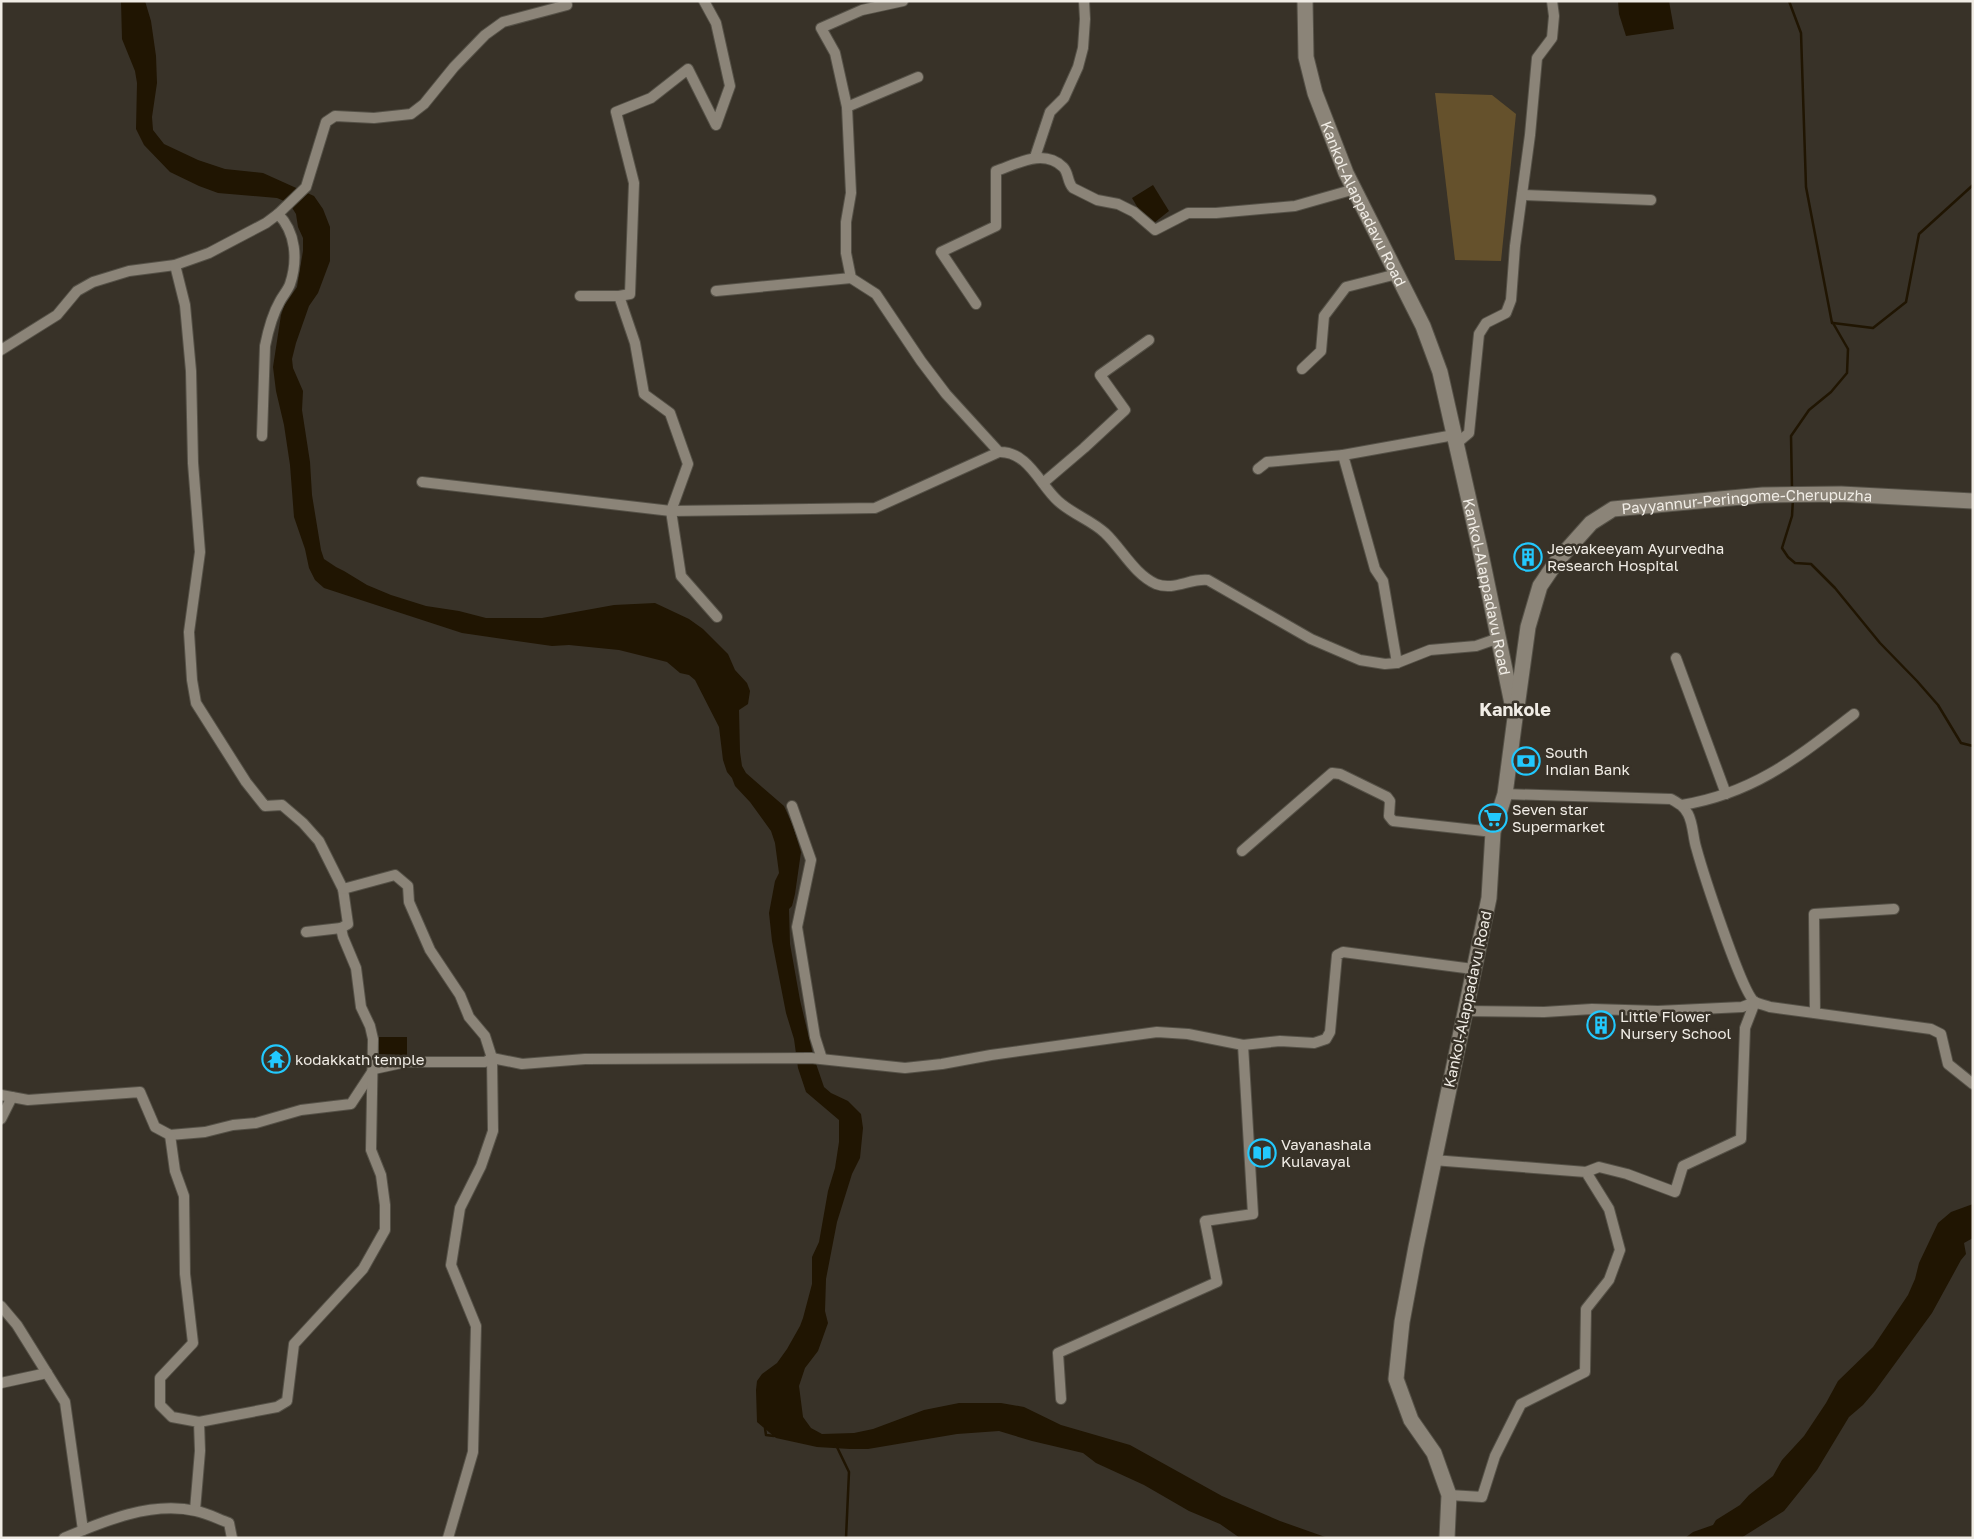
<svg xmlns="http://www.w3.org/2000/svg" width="1974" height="1539" viewBox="0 0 1974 1539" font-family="'Golos Text',sans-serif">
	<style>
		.green { fill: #65512c }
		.water { fill: #201502 }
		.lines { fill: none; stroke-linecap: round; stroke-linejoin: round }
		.stream { stroke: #201502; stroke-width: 2.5 }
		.minor-casing { stroke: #555147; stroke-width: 12 }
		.secondary-casing { stroke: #555147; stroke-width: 17 }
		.minor { stroke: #8b8478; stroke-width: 10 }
		.secondary { stroke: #8b8478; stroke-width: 15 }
		.labels { text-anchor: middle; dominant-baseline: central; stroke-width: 5; stroke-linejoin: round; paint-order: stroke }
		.street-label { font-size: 15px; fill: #f0ece5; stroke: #383228 }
		.poi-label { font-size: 15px; fill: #f0ece5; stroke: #383228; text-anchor: start }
		.quarter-label { font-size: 18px; font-weight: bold; fill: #f0ece5; stroke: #383228 }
	</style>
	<rect width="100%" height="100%" fill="#383228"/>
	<path class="green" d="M1435,93L1492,95L1516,114L1501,261L1455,260Z"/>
	<g class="water">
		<path d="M121,1H145L151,21L156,56L157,83L152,117L153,130L164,144L198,160L225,169L263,173L314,196L323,209L330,227V261L318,293L309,306L296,343L292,359L293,368L303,391L302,410L310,462L312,495L321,550L324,559L336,567L344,571L367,585L391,595L426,606L459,611L486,618H542L614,605L655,603L689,619L703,629L728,654L735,670L747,683L750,691L748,704L739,710L740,752L742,766L746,773L784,806L793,826L801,852L795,894L792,906L789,909L790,944L800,1000L813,1055L824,1087L831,1093L848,1101L861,1114L863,1128L860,1158L852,1174L837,1222L826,1279L825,1311L828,1323L818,1351L805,1368L799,1386L803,1417L811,1428L822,1434L854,1433L873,1429L924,1410L959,1403H1001L1024,1407L1061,1425L1130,1445L1222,1496L1280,1521L1328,1538H1240L1220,1524L1189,1511L1144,1485L1096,1463L1083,1453L1032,1441L999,1431L957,1434L868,1449H850L817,1447L776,1438L757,1422L756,1390L757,1381L762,1374L777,1363L787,1349L800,1326L803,1318L812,1284V1257L819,1242L828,1191L835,1168L839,1142V1120L806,1092L798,1068L794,1039L786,1013L772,941L769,913L775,881L779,873L775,843L771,831L750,802L735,786L732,778L727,772L723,760L719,727L695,680L689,675L680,673L667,662L619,650L569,645L552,646L462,633L324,588L315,580L309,568L305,549L294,517L290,465L284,425L276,391L273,367L281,315L284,306L297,287L303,251V238L298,227L296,214L289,203L277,198L218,193L199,186L170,172L144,145L136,129L137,83L135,71L122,39Z"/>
		<path d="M1618,1H1669L1674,29L1626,36L1619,14Z"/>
		<path d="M1153,185L1169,211L1149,227L1132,198Z"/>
		<path d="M379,1037H407V1055L379,1054Z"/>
		<path d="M1973,1204V1238L1964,1243L1966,1254L1961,1260L1932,1313L1875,1391L1863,1405L1849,1417L1817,1470L1784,1511L1741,1538H1685L1693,1532L1713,1525L1716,1520L1740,1505L1749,1495L1773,1476L1782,1460L1804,1436L1826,1403L1838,1381L1873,1347L1908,1295L1915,1279L1919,1263L1938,1223L1951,1212Z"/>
	</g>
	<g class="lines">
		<g class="stream">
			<path d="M1789,1L1801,33L1806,187L1832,323"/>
			<path d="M1833,323L1873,328L1906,302L1919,234L1973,185"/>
			<path d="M1792,488L1791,436L1809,410L1831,392L1847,373L1848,349L1833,323"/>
			<path d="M1793,499L1792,516L1782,548L1788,557L1795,563L1811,564L1835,588L1880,643L1917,681L1938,705L1961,743L1973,746"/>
			<path d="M765,1428L766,1435L774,1436"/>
			<path d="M836,1445L849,1472L846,1538"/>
		</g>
		<g class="minor-casing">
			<g id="minor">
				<path d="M903,1L862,10L821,28L835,53L847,107L851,193L846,222V253L851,278L876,294L921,361L946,394L999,452C1028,451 1040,485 1058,501C1072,514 1091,520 1105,533C1122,549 1134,574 1156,584C1174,591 1190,578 1208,580L1311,639L1360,660L1385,664L1397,663L1430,650L1476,646L1499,638"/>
				<path d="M847,107L918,77"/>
				<path d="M1035,157L1050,112L1064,98L1078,67L1083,48L1085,19L1084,1"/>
				<path d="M1522,195L1651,200"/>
				<path d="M716,291L851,278"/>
				<path d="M580,296H619L635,343L644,394L670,413L688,464L671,511L681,576L717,617"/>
				<path d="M619,296L630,294L634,183L616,112L651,98L688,69L716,125L730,86L716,23L704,1"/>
				<path d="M976,304L941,252L996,226V171C1017,164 1043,148 1063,167C1069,173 1067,182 1073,188L1097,200L1118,204L1134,212L1155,230L1188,213H1216L1295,206L1355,189"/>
				<path d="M1,350L57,315L77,291L93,282L129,271L175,265L209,253L266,223L278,214L306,187L326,122L335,116L374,118L411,114L424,104L454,67L485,35L503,22L567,5L566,1"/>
				<path d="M1302,369L1321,351L1324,316L1346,287L1397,274"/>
				<path d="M262,436L265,346C268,331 272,315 280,301C283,295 288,290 290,284C298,260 296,232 278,214"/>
				<path d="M1456,444L1469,433L1479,334L1486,323L1506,313L1511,300L1515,246L1530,135L1537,58L1552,38L1554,16L1552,1"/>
				<path d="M1258,469L1267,462L1343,455"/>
				<path d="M422,482L671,511L875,508L999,452"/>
				<path d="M1043,483L1084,448L1125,410L1100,375L1149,340"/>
				<path d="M1676,658L1726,794"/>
				<path d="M1397,663L1383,581L1375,569L1343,455L1454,435"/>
				<path d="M1505,794L1671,799C1678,803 1684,806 1688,814C1693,823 1693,837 1696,847C1702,869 1742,994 1755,1002C1759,1004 1765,1005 1770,1007L1931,1029L1941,1034L1948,1064L1973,1084"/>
				<path d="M1682,805C1755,793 1798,757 1854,714"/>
				<path d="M792,806L811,860L797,927L815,1037L822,1059"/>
				<path d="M1242,851L1332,773L1340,774L1387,797L1390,801L1389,816L1393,821L1493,832"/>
				<path d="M306,932L341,928L348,924L343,889"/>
				<path d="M1464,1011L1544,1012L1592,1009L1658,1011L1742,1007L1755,1002"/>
				<path d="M1815,1013L1814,914L1894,909"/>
				<path d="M1,1095L28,1100L140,1092L155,1127L170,1135L205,1132L233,1125L256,1123L301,1110L351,1104L374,1069L406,1062H485L492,1058L485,1036L469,1017L460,995L430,950L409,902L408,886L395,875L343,889L319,841L303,823L282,805L265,806L246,782L196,703L192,680L189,632L200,552L193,463L191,371L185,305L175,265"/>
				<path d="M1,1119L12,1097"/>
				<path d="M170,1135L175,1171L184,1196L185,1274L193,1343L160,1378V1405L172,1417L199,1422L200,1451L195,1510"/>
				<path d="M1433,1160L1586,1172L1609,1209L1620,1250L1609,1280L1586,1309L1585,1372L1521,1404L1495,1456L1482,1497L1449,1495"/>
				<path d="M1586,1172L1599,1167L1627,1174L1675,1192L1683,1166L1741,1139L1745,1028L1755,1002"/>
				<path d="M1,1306L17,1325L65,1402L83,1530"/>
				<path d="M1,1383L47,1373"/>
				<path d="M1061,1399L1058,1353L1217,1282L1205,1221L1253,1214L1243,1045"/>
				<path d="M199,1422L277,1407L287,1401L294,1344L363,1269L385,1230V1205L381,1175L371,1150L373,1039L370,1026L361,1007L356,968L343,937L341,928"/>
				<path d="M64,1538C104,1521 151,1501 196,1511C207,1513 218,1519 229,1523L232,1538"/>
				<path d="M448,1538L473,1452L476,1326L451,1265L460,1208L481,1166L493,1131L492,1058L522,1064L585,1059L811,1058L905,1068L942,1064L991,1055L1157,1032L1188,1034L1243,1045L1280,1041L1314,1043L1326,1039L1330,1032L1337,955L1343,952L1473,969"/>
			</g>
		</g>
		<g class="secondary-casing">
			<g id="secondary">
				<path id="s1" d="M1305,1L1306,57L1315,93L1346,173L1423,326L1440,372L1480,549L1515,718L1505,794L1493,832L1489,898L1416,1247L1402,1322L1396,1379L1411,1420L1434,1453L1449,1495L1447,1538"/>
				<path id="s2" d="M1517,707L1528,627L1540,586L1557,561L1591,523L1613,509L1763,495L1841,494L1973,501"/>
			</g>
		</g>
		<use href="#minor" class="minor"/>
		<use href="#secondary" class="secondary"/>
	</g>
	<defs>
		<g id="building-ring" transform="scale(1.4375)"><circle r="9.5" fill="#383228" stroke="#22c9fe" stroke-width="1.5"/><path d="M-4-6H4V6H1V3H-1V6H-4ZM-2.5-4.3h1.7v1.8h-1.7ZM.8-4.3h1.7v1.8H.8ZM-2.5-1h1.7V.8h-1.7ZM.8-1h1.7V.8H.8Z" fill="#22c9fe"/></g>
		<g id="bank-ring" transform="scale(1.4375)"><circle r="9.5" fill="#383228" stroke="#22c9fe" stroke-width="1.5"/><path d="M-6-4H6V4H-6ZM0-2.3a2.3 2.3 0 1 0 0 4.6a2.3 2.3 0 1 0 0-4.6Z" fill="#22c9fe"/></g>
		<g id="supermarket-ring" transform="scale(1.4375)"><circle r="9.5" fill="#383228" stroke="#22c9fe" stroke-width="1.5"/><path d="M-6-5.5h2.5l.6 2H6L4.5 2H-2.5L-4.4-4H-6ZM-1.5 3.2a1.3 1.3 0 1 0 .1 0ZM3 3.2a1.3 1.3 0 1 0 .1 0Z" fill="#22c9fe"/></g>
		<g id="temple-ring" transform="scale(1.4375)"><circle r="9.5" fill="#383228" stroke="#22c9fe" stroke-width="1.5"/><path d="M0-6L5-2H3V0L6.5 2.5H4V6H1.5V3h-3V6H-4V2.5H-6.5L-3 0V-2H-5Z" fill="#22c9fe"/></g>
		<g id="library-ring" transform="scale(1.4375)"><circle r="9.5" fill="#383228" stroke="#22c9fe" stroke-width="1.5"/><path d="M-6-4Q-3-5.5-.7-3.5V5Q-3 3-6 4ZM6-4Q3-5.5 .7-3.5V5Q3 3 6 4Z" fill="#22c9fe"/></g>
	</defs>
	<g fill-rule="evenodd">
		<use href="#building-ring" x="1528" y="557"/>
		<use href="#bank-ring" x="1526" y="761"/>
		<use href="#supermarket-ring" x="1493" y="818"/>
		<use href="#building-ring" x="1601" y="1025"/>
		<use href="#temple-ring" x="276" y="1059"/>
		<use href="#library-ring" x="1262" y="1153"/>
	</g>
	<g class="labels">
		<g class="street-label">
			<text stroke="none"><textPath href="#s1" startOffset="214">Kankol-Alappadavu Road</textPath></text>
			<text stroke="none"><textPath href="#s2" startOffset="365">Payyannur-Peringome-Cherupuzha</textPath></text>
			<text stroke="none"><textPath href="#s1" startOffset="619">Kankol-Alappadavu Road</textPath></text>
			<text transform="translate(1467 999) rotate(-78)">Kankol-Alappadavu Road</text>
		</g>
		<g class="poi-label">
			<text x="1547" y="548">Jeevakeeyam Ayurvedha<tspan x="1547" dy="17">Research Hospital</tspan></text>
			<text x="1545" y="752">South<tspan x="1545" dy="17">Indian Bank</tspan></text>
			<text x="1512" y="809">Seven star<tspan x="1512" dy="17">Supermarket</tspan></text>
			<text x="1620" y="1016">Little Flower<tspan x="1620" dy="17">Nursery School</tspan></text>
			<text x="295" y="1059">kodakkath temple</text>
			<text x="1281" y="1144">Vayanashala<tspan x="1281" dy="17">Kulavayal</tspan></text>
		</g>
		<g class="quarter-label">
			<text x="1515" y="709">Kankole</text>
		</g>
	</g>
	<rect width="1974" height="1539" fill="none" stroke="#f0ece5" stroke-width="5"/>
</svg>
